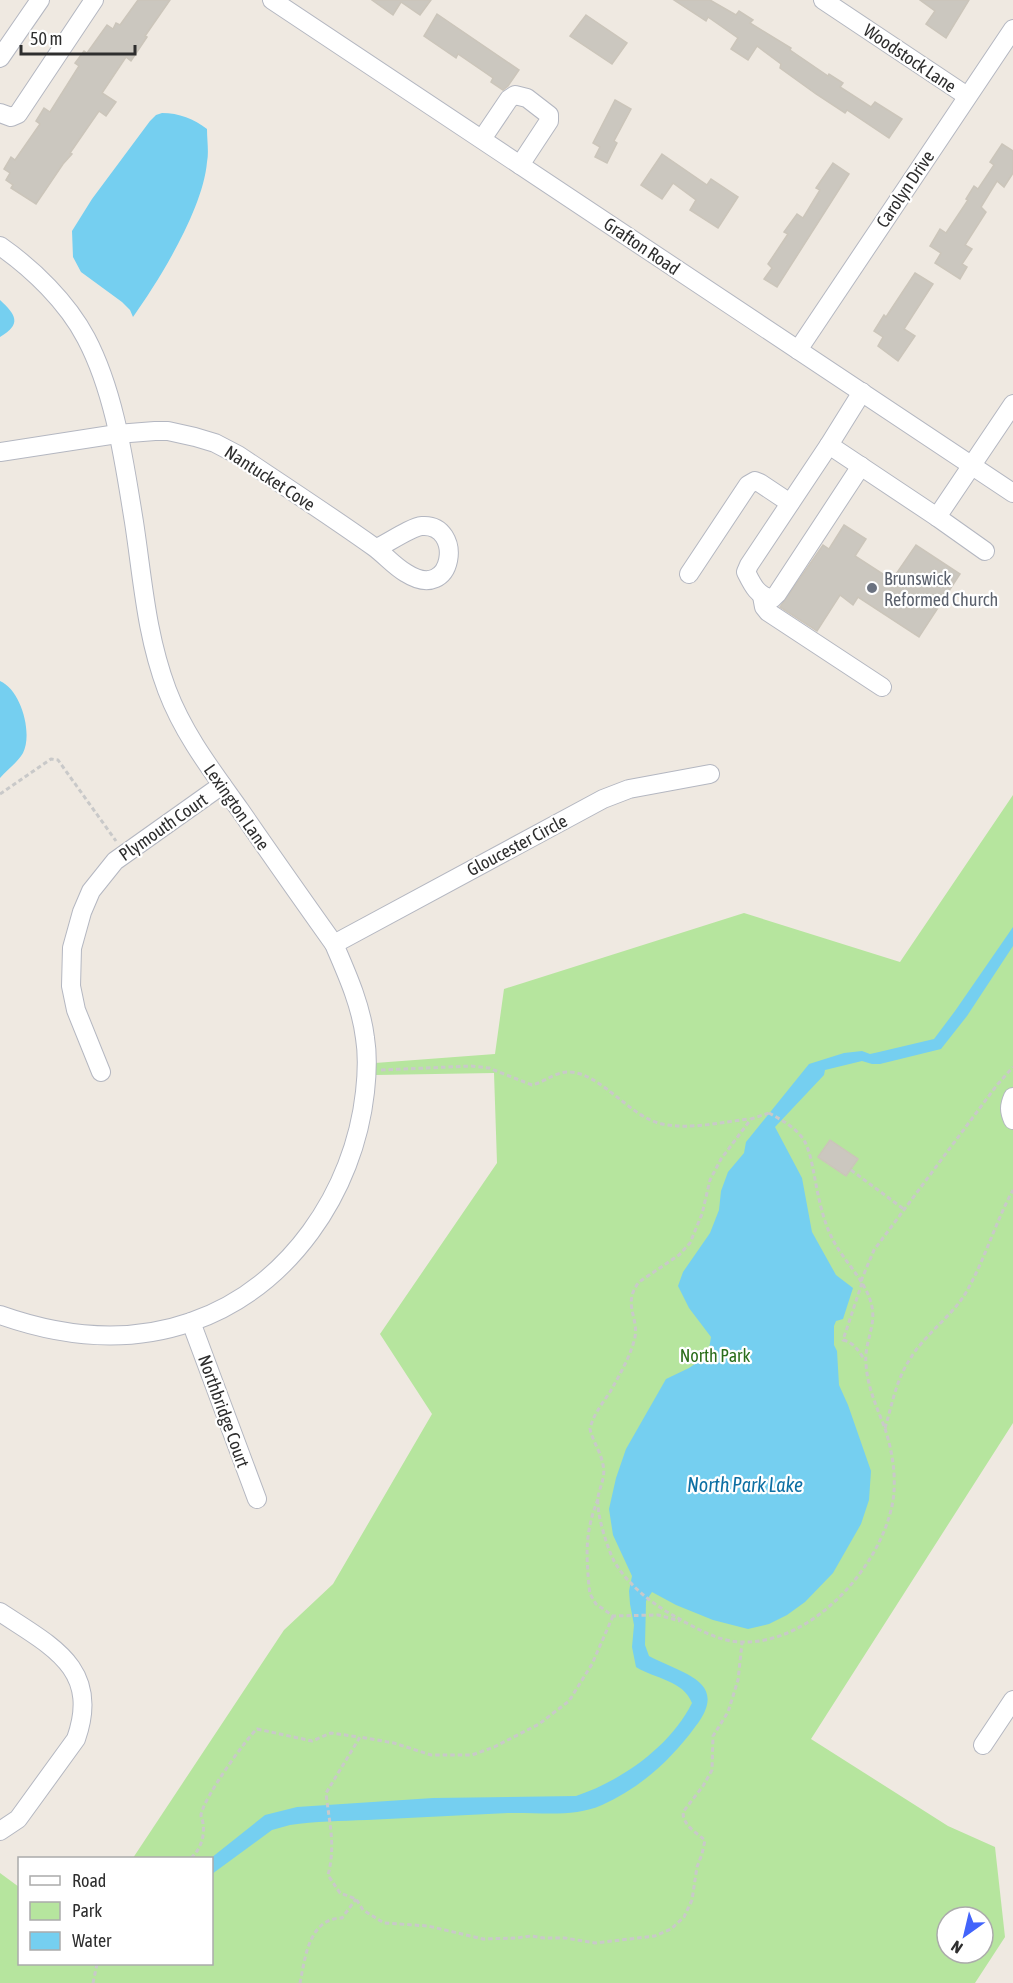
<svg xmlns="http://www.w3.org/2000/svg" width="1013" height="1983" viewBox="0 0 1013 1983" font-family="'Asap Condensed',sans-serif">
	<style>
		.green { fill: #b6e59e; fill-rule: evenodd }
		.water { fill: #75cff0 }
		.building { fill: #cbc7bf; stroke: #cbc5ba; stroke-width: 1.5 }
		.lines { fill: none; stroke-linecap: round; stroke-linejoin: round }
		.minor-casing { stroke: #b4b7c1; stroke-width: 20 }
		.path { stroke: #c9c9c9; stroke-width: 3; stroke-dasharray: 4.5 3; stroke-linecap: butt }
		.minor { stroke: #fff; stroke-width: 18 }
		.worship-dot { fill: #6b7280; stroke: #fff; stroke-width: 2 }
		.labels { text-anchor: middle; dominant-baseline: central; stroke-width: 4.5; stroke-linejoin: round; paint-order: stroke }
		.street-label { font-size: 18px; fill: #2e2e2e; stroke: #fff }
		.worship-label { font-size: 18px; fill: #5b616d; stroke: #fff; text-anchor: start }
		.park-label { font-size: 18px; fill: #2c6e1b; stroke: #fff }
		.water-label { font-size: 20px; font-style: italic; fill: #0d6fa3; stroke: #fff }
	</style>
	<rect width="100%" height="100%" fill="#efe9e1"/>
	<path class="green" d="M1013,795V1423L811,1739L948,1826L995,1847L1005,1937L975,1983H0V1873L19,1887L20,1964H212V1858H133L284,1630L333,1584L432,1414L380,1334L497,1163L494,1073L376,1075L375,1063L495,1054L504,989L744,913L900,962ZM947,1917H983V1953H947Z"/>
	<g class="water">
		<path d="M162,113C179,113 194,119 207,129C207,140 209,152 207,162C203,209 160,279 133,317L130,310L122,302L81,272L73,257L72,231L92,199L150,121L156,115Z"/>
		<path d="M0,300C16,315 22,324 0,337Z"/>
		<path d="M0,681C21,690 33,733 23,753C18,762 7,770 0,778Z"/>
		<path d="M1013,927V946L967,1016L941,1049L880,1064H872L862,1061L825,1070L824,1075L775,1127L802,1178L812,1232L836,1275L853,1288L843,1319L836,1321L834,1326V1345L837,1351L839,1385L848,1405L871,1471L869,1500L861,1524L833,1573L805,1602L787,1615L769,1624L748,1629L713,1620L676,1605L652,1592L646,1601L645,1645L649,1656C682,1674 731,1681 695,1727C671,1760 640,1788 602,1805C573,1818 538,1812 508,1813C461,1815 414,1818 367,1820C341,1821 315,1821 290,1825L272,1830L212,1874L211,1858L265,1815L297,1807L433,1798L576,1796C621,1781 670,1747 692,1703C683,1680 655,1679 636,1667L632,1647L634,1625L630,1604L629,1591L632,1576L613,1535L609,1509L616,1478L626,1449L666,1379L689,1368L702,1359L709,1349L711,1337L689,1308L678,1286L683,1272L710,1233L719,1210L721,1191L728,1172L744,1153L746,1142L809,1064L844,1053L862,1051L870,1054L879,1052L934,1039L955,1011Z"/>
	</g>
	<g class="building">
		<path d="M138,0H170L145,36L147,37L131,61L126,57L102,93L116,102L106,116L99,111L70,153L72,154L63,164L36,204L11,188L13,185L6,180L10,173L4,169L11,157L15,160L40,124L36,121L44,108L50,112L79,66L75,63L84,51L87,53L107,25L113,29L116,23L120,25Z"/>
		<path d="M372,0H431L420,15L401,2L393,15Z"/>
		<path d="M674,0H710L736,15L739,11L753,20L750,23L791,48L790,50L828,76L829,74L843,83L840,87L871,107L875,102L902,119L889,138L847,110L845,113L816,94L780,68L781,64L757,46L748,60L731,49L738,38L708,17L706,21Z"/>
		<path d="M920,0H969L946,38L926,24L935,11Z"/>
		<path d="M437,14L519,70L508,86L503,90L491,82L493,78L458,54L456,58L424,36Z"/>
		<path d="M586,15L627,43L612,64L570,36Z"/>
		<path d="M615,100L631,109L614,141L617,143L607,163L595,157L600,147L593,143Z"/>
		<path d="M1002,144L1013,151V173L1004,187L997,181L981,207L986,212L965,245L972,249L962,264L967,267L960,279L935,263L941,253L930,246L940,229L946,233L968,200L966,199L974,186L978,189L994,165L990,162Z"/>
		<path d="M662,154L707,185L711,179L738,197L718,228L690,210L696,200L673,183L662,199L641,185Z"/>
		<path d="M833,163L849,174L777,287L764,279L772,268L768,264L788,234L784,232L797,214L803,218L820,190L816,188Z"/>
		<path d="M915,273L933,284L904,329L915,336L898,361L878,346L883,337L874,331L884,315L886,317Z"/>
		<path d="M844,525L866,539L855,556L892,580L916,545L960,574L919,637L858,597L853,605L840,595L817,631L780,607L823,545L829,549Z"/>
		<path d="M830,1140L858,1159L846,1176L818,1157Z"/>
	</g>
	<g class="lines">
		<g class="minor-casing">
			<g id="minor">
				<path d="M272,0L1013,493"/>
				<path d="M823,0L967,96"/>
				<path d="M0,58L40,0"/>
				<path d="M0,113L11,117L18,114L94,0"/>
				<path d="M482,139L509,99L515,95L527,98L549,115V121L520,165"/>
				<path d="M0,246C33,269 67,302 86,338C115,393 124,461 134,522C143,581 146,634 167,690C184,735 213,772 240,810C271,855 302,899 334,944C347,974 361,1005 365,1038C368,1056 367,1074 365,1092C354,1192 289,1288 191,1322C128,1344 62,1337 0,1315"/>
				<path d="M798,350L1013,29"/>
				<path d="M862,392L829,445L937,517L1013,404"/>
				<path d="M829,445L749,565L746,572C753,586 757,595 772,599L777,594L861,466"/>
				<path d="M0,452L117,434L155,431H168L195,437L215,443L238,455C283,485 329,515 374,547C385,555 394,566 406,573C455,604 464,523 422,526C411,527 388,543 377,548"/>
				<path d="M937,517L985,551"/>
				<path d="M689,574L748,485L755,481L760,483L790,503"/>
				<path d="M762,596L764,607L768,612L882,687"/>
				<path d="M334,944L603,799L629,789L710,774"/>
				<path d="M101,1072L76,1010L71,986L72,948L82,912L91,891L115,861L222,785"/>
				<path d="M1013,1097C1009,1106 1009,1111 1013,1120"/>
				<path d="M191,1322L257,1499"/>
				<path d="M0,1612C51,1646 101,1668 76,1739L18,1819L0,1831"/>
				<path d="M983,1745L1013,1700"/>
			</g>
		</g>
		<g class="path">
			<path d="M0,794L51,759L58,760L116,841"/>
			<path d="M381,1070L471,1066L489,1068L532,1085C544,1082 554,1073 567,1072C600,1071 629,1117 662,1124C690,1130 722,1122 749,1119"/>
			<path d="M769,1113C782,1120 798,1129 805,1142C810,1152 812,1164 814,1174C818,1195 822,1218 832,1238C843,1261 867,1281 872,1307C876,1326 864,1344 866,1363C867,1386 876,1405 884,1426C893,1451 898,1484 891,1510C876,1572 810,1644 742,1642C720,1642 695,1628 676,1617C652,1604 628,1585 614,1561C607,1547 596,1513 598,1497C600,1486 606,1476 603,1465C601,1452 593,1442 590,1429C593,1415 602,1404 610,1392C619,1376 629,1359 634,1341C641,1319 621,1305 639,1282L679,1255L690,1243L702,1214L710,1180L721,1159L751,1119Z"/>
			<path d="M851,1170L905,1210"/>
			<path d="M861,1281L874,1250L997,1085L1013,1067"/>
			<path d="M862,1283L843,1340C854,1342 859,1352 865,1360"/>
			<path d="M885,1428C892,1405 896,1380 910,1359C926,1332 955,1315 969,1287C986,1256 996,1221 1013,1190"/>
			<path d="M598,1499C585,1532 586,1552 589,1587L590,1594L596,1604L613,1616L658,1615L680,1621"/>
			<path d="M613,1616L592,1664L569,1701L539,1724L494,1747L472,1755H431L394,1743L360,1737L326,1793C329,1822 336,1845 328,1875L340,1893L356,1899L363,1910L384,1923L428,1926L483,1939L516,1938L531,1936L544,1938H565L595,1943L655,1936L671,1929L684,1917L692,1900L697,1867L702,1854L705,1840C695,1832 683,1825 683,1812L703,1786L712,1770L713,1736L728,1712L738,1680L742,1643"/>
			<path d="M191,1858C200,1850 205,1837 203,1824C203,1819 201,1820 201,1815C203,1799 245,1740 257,1729L312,1741L331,1733L359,1737"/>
			<path d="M93,1983L97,1964"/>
			<path d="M300,1983C305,1958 309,1918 342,1918L356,1899"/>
		</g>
		<use href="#minor" class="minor"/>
	</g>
	<circle class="worship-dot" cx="872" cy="588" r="6"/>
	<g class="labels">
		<g class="street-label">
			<text transform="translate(910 58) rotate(34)">Woodstock Lane</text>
			<text transform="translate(905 189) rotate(-56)">Carolyn Drive</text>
			<text transform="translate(642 246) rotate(34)">Grafton Road</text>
			<text transform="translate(270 478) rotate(33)">Nantucket Cove</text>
			<text transform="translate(237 807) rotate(55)">Lexington Lane</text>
			<text transform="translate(163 827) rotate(-35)">Plymouth Court</text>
			<text transform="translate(517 845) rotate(-28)">Gloucester Circle</text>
			<text transform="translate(224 1411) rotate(70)">Northbridge Court</text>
		</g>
		<g class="worship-label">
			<text x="884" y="578">Brunswick<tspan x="884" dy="21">Reformed Church</tspan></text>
		</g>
		<g class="park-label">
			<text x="715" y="1355">North Park</text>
		</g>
		<g class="water-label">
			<text x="745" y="1484">North Park Lake</text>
		</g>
	</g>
	<rect x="18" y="1857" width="195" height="108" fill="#ffffff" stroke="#ababab" stroke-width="1.5"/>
	<rect x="30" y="1876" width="30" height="9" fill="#ffffff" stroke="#ababab" stroke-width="1.5"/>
	<text x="72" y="1887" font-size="18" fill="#2e2e2e">Road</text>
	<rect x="30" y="1902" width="30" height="18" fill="#b6e59e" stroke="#ababab" stroke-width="1.5"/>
	<text x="72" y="1917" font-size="18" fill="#2e2e2e">Park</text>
	<rect x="30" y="1932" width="30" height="18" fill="#75cff0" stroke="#ababab" stroke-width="1.5"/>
	<text x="72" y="1947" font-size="18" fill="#2e2e2e">Water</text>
	<g transform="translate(965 1935) rotate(214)"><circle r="28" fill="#ffffff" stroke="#ababab" stroke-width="1.5"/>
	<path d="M0-4.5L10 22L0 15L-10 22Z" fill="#4264fb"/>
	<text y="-9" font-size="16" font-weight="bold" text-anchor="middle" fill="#2e2e2e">N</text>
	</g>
	<path d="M21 45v9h114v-9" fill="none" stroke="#2e2e2e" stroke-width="3"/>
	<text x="30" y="45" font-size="18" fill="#2e2e2e" stroke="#ffffff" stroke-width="4.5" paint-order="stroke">50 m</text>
</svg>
